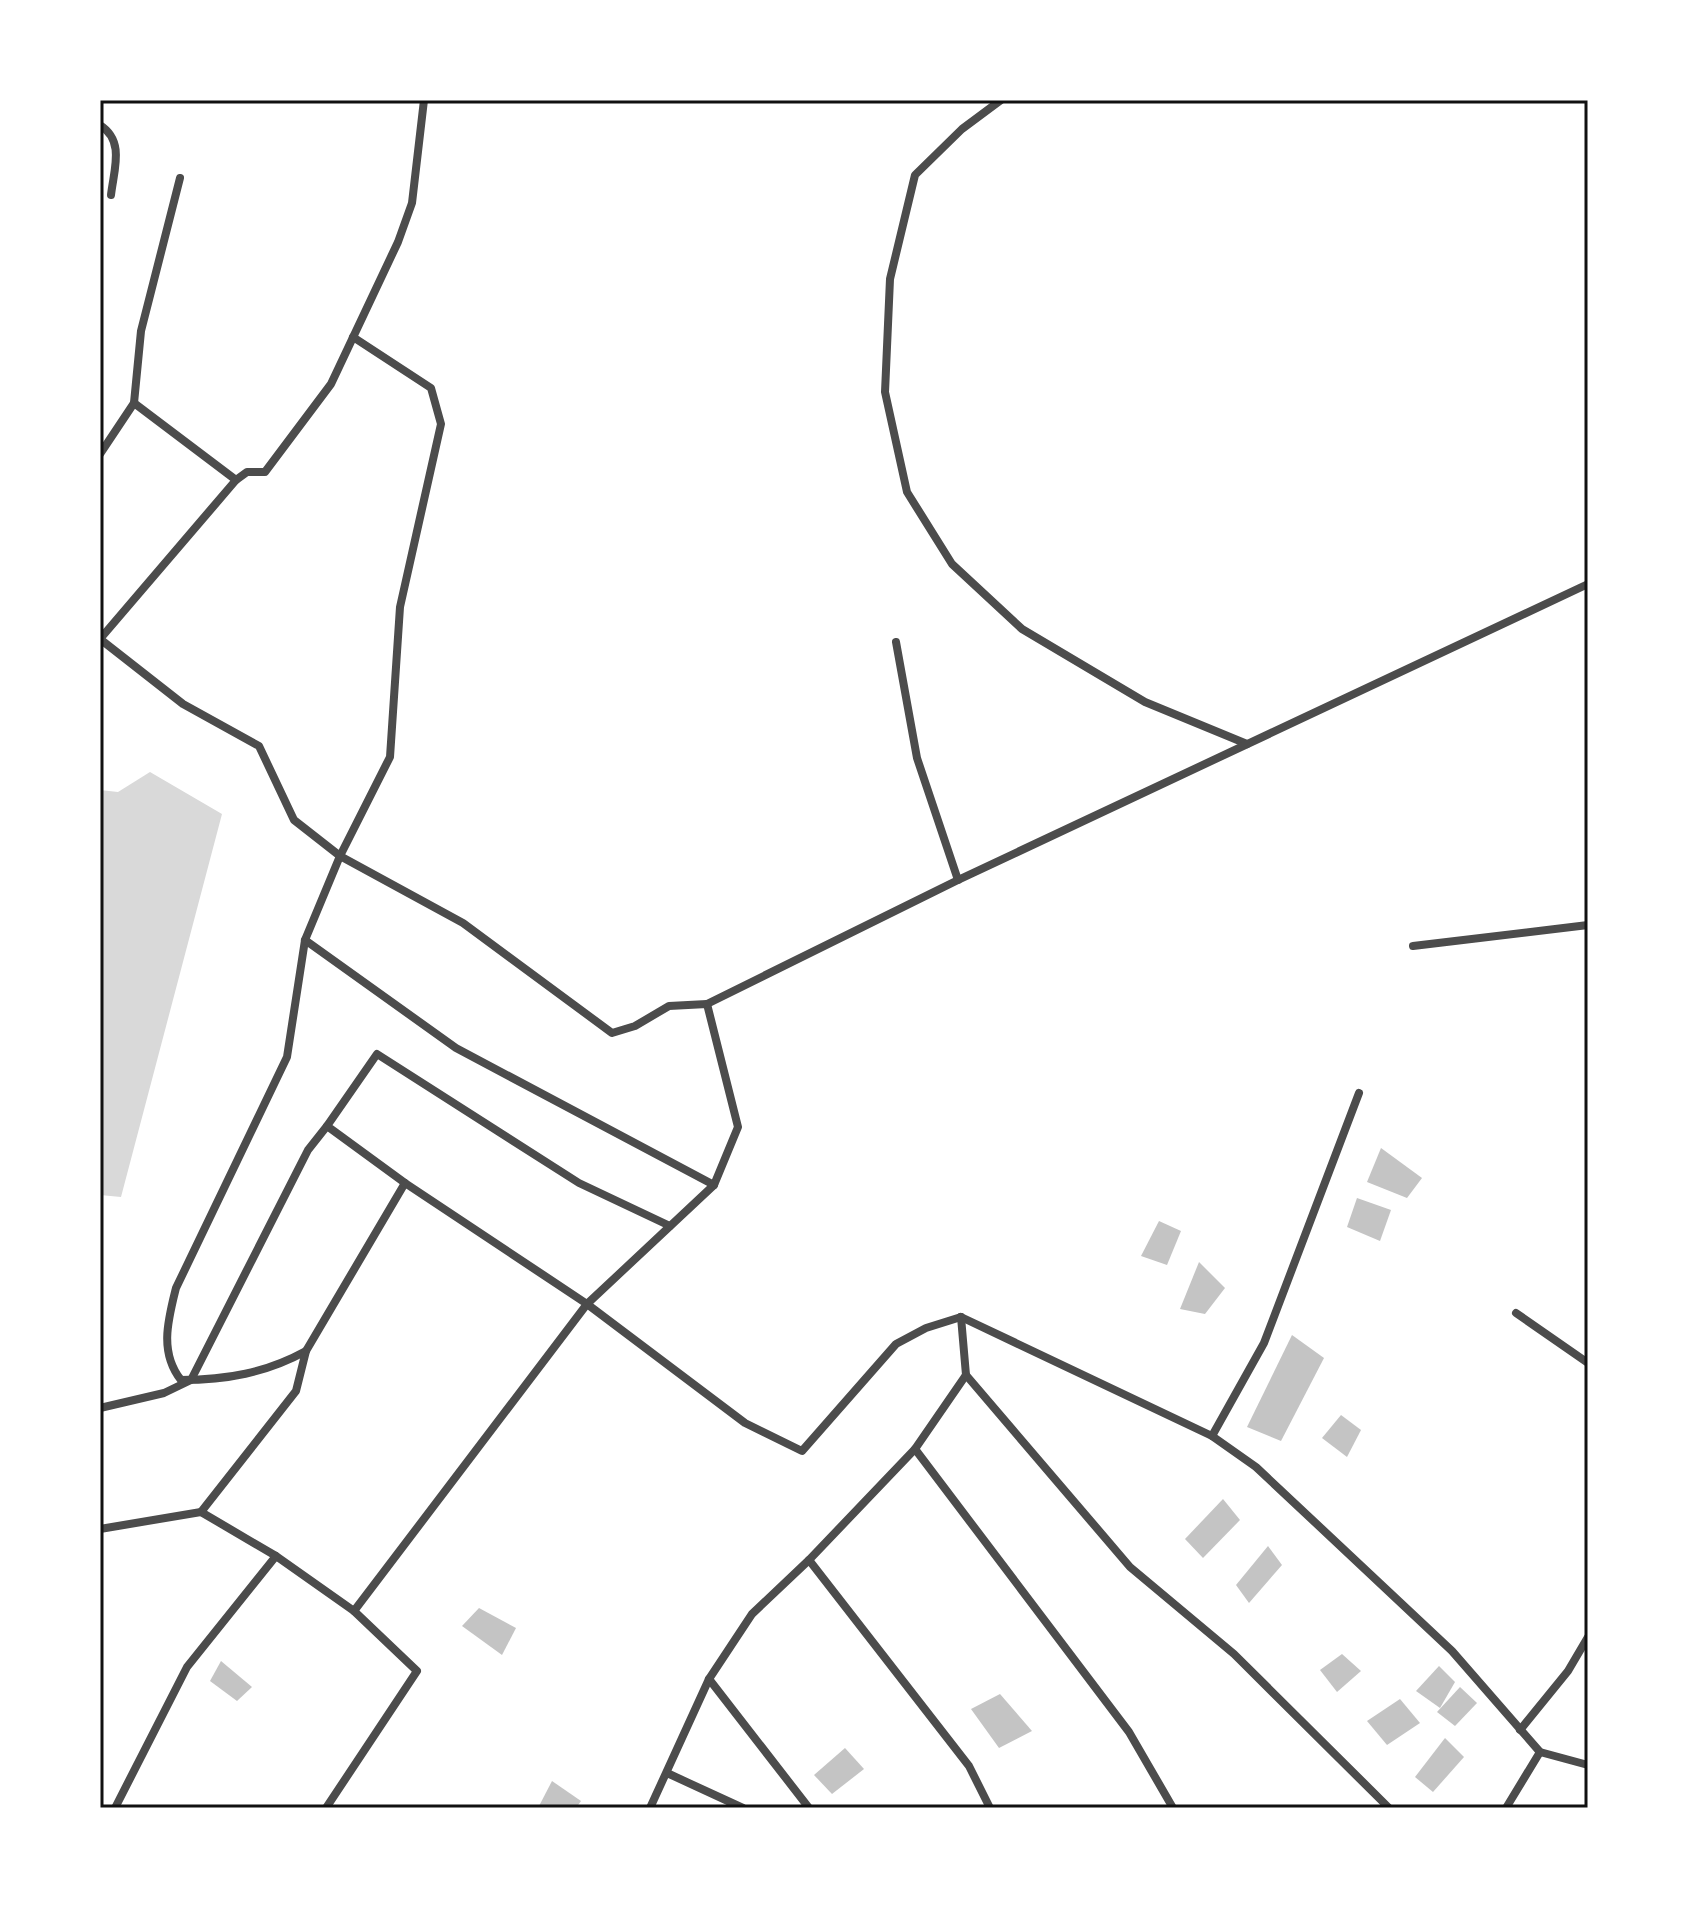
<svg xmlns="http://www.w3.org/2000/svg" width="1688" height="1908" viewBox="0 0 1688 1908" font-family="'Noto Sans',sans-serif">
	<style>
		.water { fill: #d9d9d9 }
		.building { fill: #c4c4c4 }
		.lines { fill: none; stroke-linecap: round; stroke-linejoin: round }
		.minor { stroke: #4c4c4c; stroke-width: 8 }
		.neatline { fill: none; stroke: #111; stroke-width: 3 }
	</style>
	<rect width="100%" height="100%" fill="#fff"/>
	<path class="water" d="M150,772L222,814L121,1197L100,1195V790L118,792Z"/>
	<g class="building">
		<path d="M1381,1148L1422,1178L1407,1198L1367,1182Z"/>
		<path d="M1357,1198L1391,1210L1380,1241L1347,1227Z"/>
		<path d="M1159,1221L1181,1231L1167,1265L1141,1256Z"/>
		<path d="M1199,1262L1225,1288L1205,1314L1180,1309Z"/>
		<path d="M1292,1335L1324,1358L1281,1441L1247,1427Z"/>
		<path d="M1341,1415L1361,1430L1347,1457L1322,1438Z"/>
		<path d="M1223,1499L1240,1520L1203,1558L1185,1539Z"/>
		<path d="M1268,1546L1282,1565L1249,1603L1236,1585Z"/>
		<path d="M479,1608L516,1628L502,1655L462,1626Z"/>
		<path d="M1342,1654L1361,1671L1337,1692L1320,1670Z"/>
		<path d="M221,1661L252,1687L237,1701L210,1681Z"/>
		<path d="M1439,1666L1455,1682L1440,1708L1416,1691Z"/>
		<path d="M1460,1687L1477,1703L1455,1726L1437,1712Z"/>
		<path d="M1000,1694L1032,1731L999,1748L971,1709Z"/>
		<path d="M1400,1699L1420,1723L1387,1745L1367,1721Z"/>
		<path d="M1445,1738L1464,1757L1433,1792L1415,1777Z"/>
		<path d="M845,1748L864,1769L832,1794L814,1775Z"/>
		<path d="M552,1781L581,1801L576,1808H538Z"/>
	</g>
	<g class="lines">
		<g class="minor">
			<path d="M1001,100L962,129L915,175L890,279L885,392L907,492L952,564L1022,629L1145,702L1247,744"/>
			<path d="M100,125C125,141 114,169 111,195"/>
			<path d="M353,337L431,388L441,424L400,607L390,757L340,856L305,940L287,1057L176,1288C168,1320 159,1352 181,1380C226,1380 266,1373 306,1351L405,1183L587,1304L354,1611"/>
			<path d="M134,403L141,331L180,178"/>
			<path d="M100,454L134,403L236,480"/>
			<path d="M100,639L183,704L259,746L294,820L340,856L463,923L612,1033L635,1026L669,1006L707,1004L738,1127L714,1185L587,1304L745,1423L802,1451L896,1344L926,1328L961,1317"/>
			<path d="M100,639L236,480L247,472H265L331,384L398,242L412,203L424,100"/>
			<path d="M896,642L917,758L958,880"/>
			<path d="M305,940L456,1048L714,1185"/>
			<path d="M1413,946L1588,925"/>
			<path d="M707,1004L958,880L1588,584"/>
			<path d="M405,1183L327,1126L377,1054L579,1183L670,1226"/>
			<path d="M1516,1313L1588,1363"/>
			<path d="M961,1317L1212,1436L1256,1467L1452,1651L1540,1752L1588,1765"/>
			<path d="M961,1317L966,1375L915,1449L1129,1732L1173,1808"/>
			<path d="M966,1375L1130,1567L1234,1654L1389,1808"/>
			<path d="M100,1408L164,1393L191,1380L308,1150L327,1126"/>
			<path d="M1212,1436L1264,1343L1359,1093"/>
			<path d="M201,1512L296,1391L306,1351"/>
			<path d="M100,1529L201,1512L276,1556L354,1611L417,1671L326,1808"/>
			<path d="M809,1560L969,1766L990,1808"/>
			<path d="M709,1679L809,1808"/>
			<path d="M1520,1730L1568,1671L1588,1637"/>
			<path d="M667,1773L743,1808"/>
			<path d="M115,1808L187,1667L276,1556"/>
			<path d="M650,1808L709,1679L752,1614L809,1560L915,1449"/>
			<path d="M1506,1808L1540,1752"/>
		</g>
	</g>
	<rect width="1688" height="1908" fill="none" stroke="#ffffff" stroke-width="204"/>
	<rect x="102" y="102" width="1484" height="1704" class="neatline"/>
</svg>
